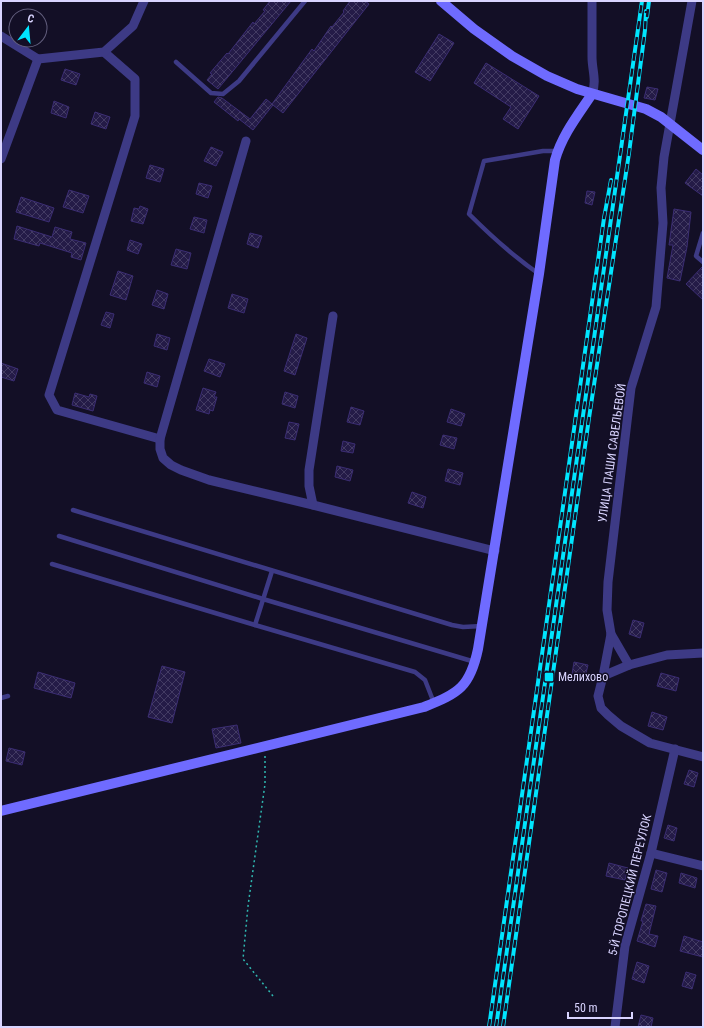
<svg xmlns="http://www.w3.org/2000/svg" width="704" height="1028" viewBox="0 0 704 1028" font-family="'Roboto Condensed',sans-serif">
	<style>
		.building { fill: url(#building-cross-hatch); stroke: #3b2d73 }
		.lines { fill: none; stroke-linecap: round; stroke-linejoin: round }
		.path { stroke: #2fb8b0; stroke-width: 1.5; stroke-dasharray: 2 3; stroke-linecap: butt }
		.lane { stroke: #3d3a85; stroke-width: 4.5 }
		.street { stroke: #3d3a85; stroke-width: 9 }
		.secondary { stroke: #6f6bff; stroke-width: 10 }
		.rail-casing { stroke: #00e5ff; stroke-width: 4 }
		.rail { stroke: #130f26; stroke-width: 2.5; stroke-dasharray: 8; stroke-linecap: butt }
		.poi-dot { fill: #00e5ff; stroke: #130f26; stroke-width: 1.5 }
		.labels { text-anchor: middle; dominant-baseline: central; stroke-width: 3; stroke-linejoin: round; paint-order: stroke }
		.street-label { font-size: 12px; fill: #d9d4ff; stroke: #130f26 }
		.poi-label { font-size: 12px; fill: #d9d4ff; stroke: #130f26; text-anchor: start }
	</style>
	<defs>
		<pattern id="building-cross-hatch" width="8" height="8" patternUnits="userSpaceOnUse"><rect width="8" height="8" fill="#241b47"/><path d="M0 0l8 8M0 8l8-8" fill="none" stroke="#433b63"/></pattern>
	</defs>
	<rect width="100%" height="100%" fill="#130f26"/>
	<g class="building">
		<path d="M270,1H291L218,89L207,80L212,74L210,73L227,53L228,54L253,22L254,24L265,11L263,10Z"/>
		<path d="M350,1H365L369,4L283,113L273,105L253,130L239,119L238,121L214,102L218,97L222,98L250,119L266,99L272,104L312,49L314,51L331,26L332,27L344,12L343,11Z"/>
		<path d="M439,34L454,43L430,81L415,72Z"/>
		<path d="M486,63L539,96L518,129L503,119L511,107L474,83Z"/>
		<path d="M65,69L80,74L76,85L61,80Z"/>
		<path d="M647,87L658,89L655,100L644,98Z"/>
		<path d="M54,101L69,107L66,118L51,113Z"/>
		<path d="M95,112L110,117L106,129L91,124Z"/>
		<path d="M211,147L223,152L216,166L204,161Z"/>
		<path d="M150,165L164,169L160,182L146,178Z"/>
		<path d="M696,169L703,175V196L685,183Z"/>
		<path d="M199,183L212,186L208,198L196,194Z"/>
		<path d="M69,190L89,196L83,213L63,207Z"/>
		<path d="M587,191L595,192L592,205L585,203Z"/>
		<path d="M21,197L54,208L49,222L16,212Z"/>
		<path d="M140,206L148,209L143,224L131,221L134,208L139,209Z"/>
		<path d="M674,209L691,212L687,247L680,281L667,278L673,245H669Z"/>
		<path d="M194,217L207,220L204,233L190,229Z"/>
		<path d="M17,226L52,237L55,227L72,232L70,239L86,243L81,260L71,257L72,253L40,243L39,246L14,239Z"/>
		<path d="M250,233L262,236L258,248L247,244Z"/>
		<path d="M130,240L142,244L138,254L127,250Z"/>
		<path d="M176,249L191,253L187,269L171,265Z"/>
		<path d="M703,266V300L686,284Z"/>
		<path d="M118,271L133,276L126,300L110,295Z"/>
		<path d="M157,290L168,294L164,309L152,305Z"/>
		<path d="M232,294L248,299L244,313L228,308Z"/>
		<path d="M106,312L114,314L110,328L101,325Z"/>
		<path d="M157,334L170,338L167,350L154,346Z"/>
		<path d="M296,334L307,338L295,375L284,371Z"/>
		<path d="M209,359L225,364L220,377L204,371Z"/>
		<path d="M1,363L18,369L14,381L1,377Z"/>
		<path d="M147,372L160,376L157,387L144,383Z"/>
		<path d="M203,388L216,392L214,397H217L213,411L210,410L209,414L196,410Z"/>
		<path d="M285,392L298,396L295,408L282,404Z"/>
		<path d="M75,393L89,397L90,394L97,396L93,411L72,405Z"/>
		<path d="M351,407L364,411L360,425L347,422Z"/>
		<path d="M451,409L465,414L461,426L447,422Z"/>
		<path d="M289,422L299,424L295,440L285,438Z"/>
		<path d="M443,435L457,438L454,449L440,445Z"/>
		<path d="M343,441L355,444L353,453L341,451Z"/>
		<path d="M337,466L353,470L350,481L335,477Z"/>
		<path d="M448,469L463,473L460,485L445,481Z"/>
		<path d="M412,492L426,497L423,508L408,503Z"/>
		<path d="M633,620L644,623L640,638L629,634Z"/>
		<path d="M574,662L588,665L585,677L572,674Z"/>
		<path d="M162,666L185,672L172,723L148,717Z"/>
		<path d="M38,672L75,683L71,698L34,688Z"/>
		<path d="M661,673L679,678L676,691L657,686Z"/>
		<path d="M652,712L667,717L663,730L648,726Z"/>
		<path d="M237,725L241,743L216,748L212,729Z"/>
		<path d="M9,748L25,752L22,765L6,761Z"/>
		<path d="M689,770L698,773L694,787L684,784Z"/>
		<path d="M668,825L677,828L674,841L664,838Z"/>
		<path d="M609,863L628,868L625,880L606,876Z"/>
		<path d="M656,870L667,873L662,892L651,889Z"/>
		<path d="M681,873L697,878L695,888L679,883Z"/>
		<path d="M646,904L656,906L649,934L658,936L655,947L637,941L643,921H641Z"/>
		<path d="M684,936L703,942V957L680,951Z"/>
		<path d="M637,962L649,966L644,983L632,979Z"/>
		<path d="M686,972L696,975L692,989L682,986Z"/>
		<path d="M641,1015L653,1018L651,1027H638Z"/>
	</g>
	<g class="lines">
		<path class="path" d="M265,756V784L248,906L243,959L273,996"/>
		<g class="lane">
			<path d="M176,62L211,93L223,94L239,81L305,1"/>
			<path d="M703,233L696,256L703,262"/>
			<path d="M539,274C513,256 491,236 469,214L484,161L543,151H558"/>
			<path d="M73,510L452,625L463,627L482,626"/>
			<path d="M59,536L263,599L475,662"/>
			<path d="M52,564L255,625L415,672L425,680L434,703"/>
			<path d="M255,625L272,571"/>
			<path d="M1,698L8,696"/>
		</g>
		<g class="street">
			<path d="M1,36L38,59"/>
			<path d="M104,52L135,79V116L49,395L57,410L160,439"/>
			<path d="M592,94C597,81 592,70 592,57C592,38 592,20 592,1"/>
			<path d="M246,141L160,439V449L163,458L171,465L181,470L209,480L313,505L495,551"/>
			<path d="M1,159L38,59L104,52L133,26L144,1"/>
			<path d="M313,505L309,486V470L333,316"/>
			<path d="M611,634L603,676L598,696L601,708L608,715L621,726L650,743L703,757"/>
			<path d="M629,665L611,634L607,610L608,582L631,388L656,307L663,223L661,188L664,157L692,1"/>
			<path d="M603,676L629,665L667,655L703,653"/>
			<path d="M651,853L703,866"/>
			<path d="M615,1027L625,946L651,853L675,749"/>
		</g>
		<g class="secondary">
			<path d="M441,1L474,29L512,56L547,76L577,89L646,109L661,117L703,150"/>
			<path d="M1,811L424,707C459,693 470,687 478,649L539,274L555,160C562,135 578,115 592,94"/>
		</g>
		<g class="rail-casing">
			<g id="rail">
				<path d="M647,17L649,1"/>
				<path d="M489,1027L604,218L611,180"/>
				<path d="M496,1027L642,1"/>
				<path d="M503,1027L589,418L629,153L645,30L646,11"/>
			</g>
		</g>
		<use href="#rail" class="rail"/>
	</g>
	<rect class="poi-dot" x="544" y="672" width="10" height="10" rx="2"/>
	<g class="labels">
		<g class="street-label">
			<text transform="translate(612 453) rotate(-82)">УЛИЦА ПАШИ САВЕЛЬЕВОЙ</text>
			<text transform="translate(630 885) rotate(-76)">5-Й ТОРОПЕЦКИЙ ПЕРЕУЛОК</text>
		</g>
		<g class="poi-label">
			<text x="558" y="677">Мелихово</text>
		</g>
	</g>
	<rect width="704" height="1028" fill="none" stroke="#d9d4ff" stroke-width="4"/>
	<g transform="translate(28 28) rotate(16)"><circle r="19" fill="#130f26" stroke="#625e7d"/>
	<path d="M0-3L7 15L0 10L-7 15Z" fill="#00e5ff"/>
	<text y="-6" font-size="11" font-weight="bold" text-anchor="middle" fill="#d9d4ff">С</text>
	</g>
	<path d="M568 1012v6h64v-6" fill="none" stroke="#d9d4ff" stroke-width="2"/>
	<text x="574" y="1012" font-size="12" fill="#d9d4ff" stroke="#130f26" stroke-width="3" paint-order="stroke">50 m</text>
</svg>
